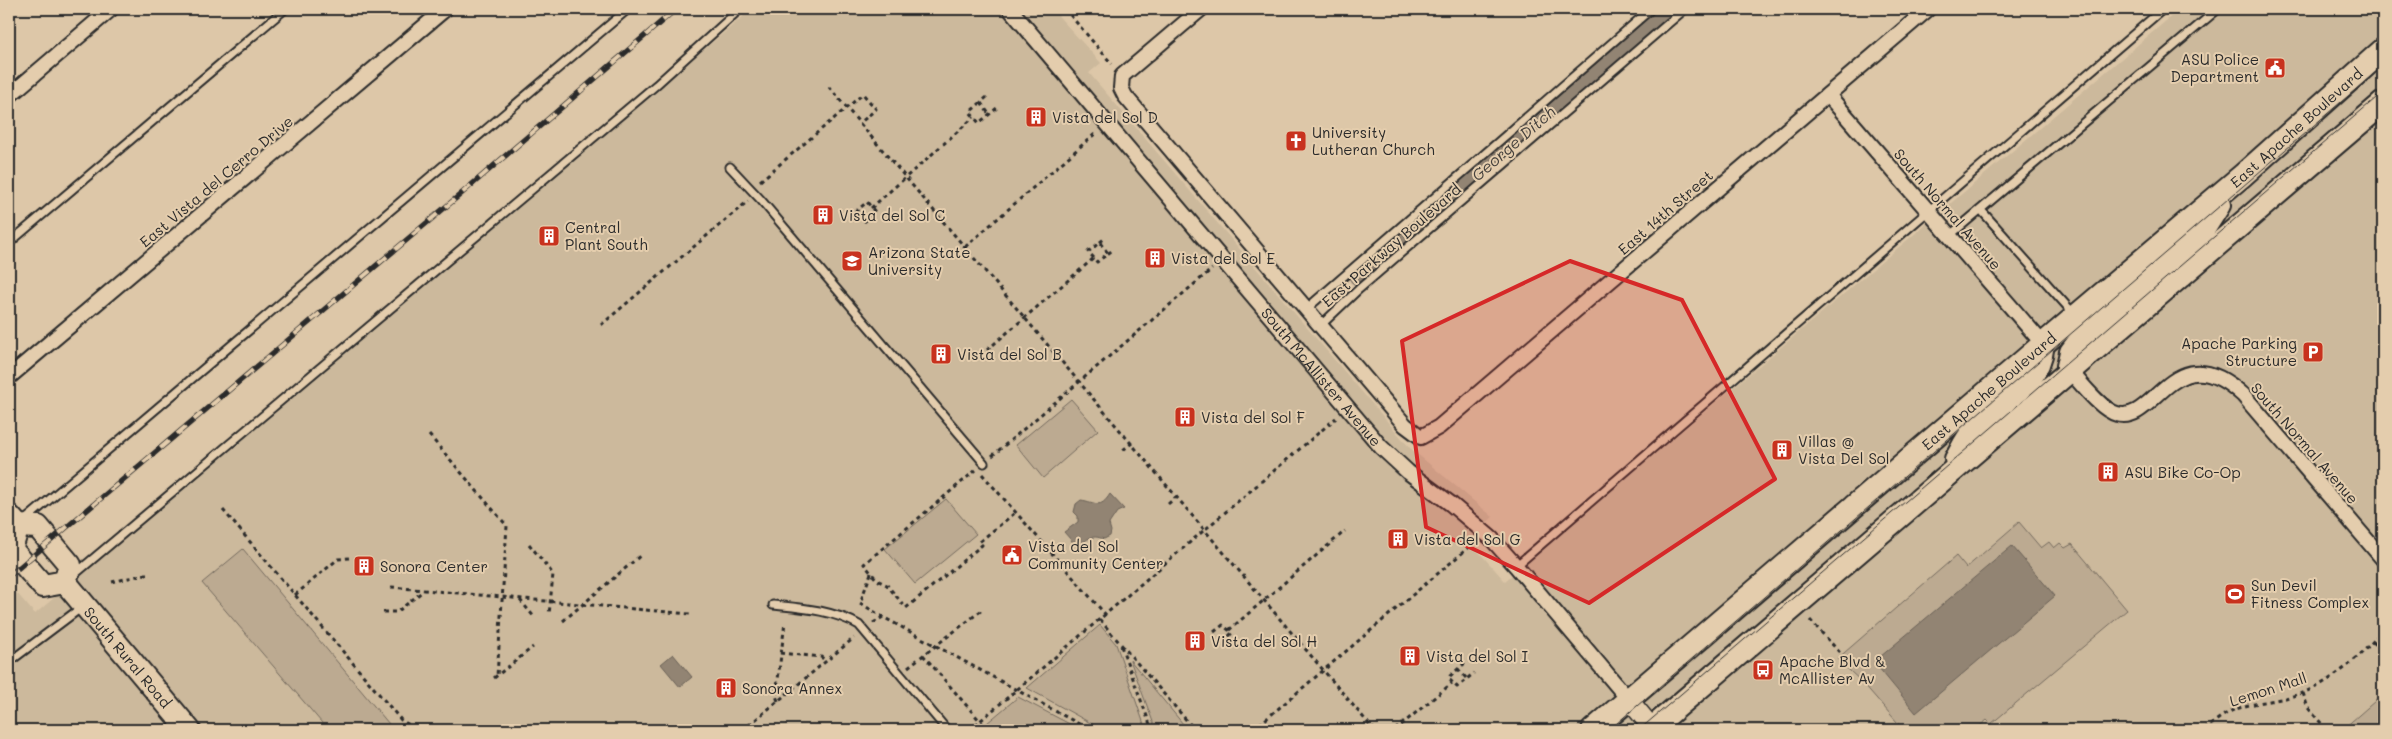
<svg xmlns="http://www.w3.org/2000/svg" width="2392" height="739" viewBox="0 0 2392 739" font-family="Mali,sans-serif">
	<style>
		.built { fill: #ccb99c }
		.green { fill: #bcaa91; stroke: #746a5e }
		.water { fill: #928473; stroke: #696056 }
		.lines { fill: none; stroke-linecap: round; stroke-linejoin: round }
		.canal { stroke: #928473; stroke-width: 19 }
		.service-casing { stroke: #2b2b2b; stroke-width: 11 }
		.minor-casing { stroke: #2b2b2b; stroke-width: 18 }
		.tertiary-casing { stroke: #2b2b2b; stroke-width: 21 }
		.primary-casing { stroke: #2b2b2b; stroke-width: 26 }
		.path { stroke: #2b2b2b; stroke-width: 3; stroke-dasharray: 4 4; stroke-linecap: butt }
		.service { stroke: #e4cdad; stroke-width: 7 }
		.minor { stroke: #e4cdad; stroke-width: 14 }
		.tertiary { stroke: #e4cdad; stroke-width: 18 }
		.primary { stroke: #e4cdad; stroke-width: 22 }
		.tram { stroke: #2b2b2b; stroke-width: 1 }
		.rail-casing { stroke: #2b2b2b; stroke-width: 5.5 }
		.rail { stroke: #e4cdad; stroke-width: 4; stroke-dasharray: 11; stroke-linecap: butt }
		.marked { fill: #d62828; fill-opacity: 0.2; stroke: #d62828; stroke-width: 4; stroke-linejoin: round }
		.labels { text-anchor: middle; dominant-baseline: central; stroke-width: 4; stroke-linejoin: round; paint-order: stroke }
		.poi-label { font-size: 15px; fill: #2b2b2b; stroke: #e4cdad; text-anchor: start }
		.street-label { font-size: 15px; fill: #2b2b2b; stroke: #e4cdad }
		.water-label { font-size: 16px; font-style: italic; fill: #45413d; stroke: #e4cdad }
	</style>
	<rect width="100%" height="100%" fill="#ddc7a8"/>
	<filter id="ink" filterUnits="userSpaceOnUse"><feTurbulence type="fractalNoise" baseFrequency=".02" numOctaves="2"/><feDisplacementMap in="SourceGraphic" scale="10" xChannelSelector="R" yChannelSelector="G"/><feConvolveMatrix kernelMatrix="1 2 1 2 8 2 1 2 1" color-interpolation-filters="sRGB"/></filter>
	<g filter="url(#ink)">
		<path class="built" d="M752,9H1052L1101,63L1089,73L1410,448L1493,517L1468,540L1505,581L2180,9H2383V730H9V584L35,614Z"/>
		<g class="green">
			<path d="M1071,399L1098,430L1043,478L1016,445Z"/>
			<path d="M946,499L976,534L915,584L885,549Z"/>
			<path d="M2019,522L2041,548L2049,542L2054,548L2060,543L2065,548L2072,544L2127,610L1991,724L1987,720L1975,730H1904L1863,683L1837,659L1956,556L1966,568Z"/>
			<path d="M243,549L394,730H328L202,583Z"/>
			<path d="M1100,625L1116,644L1146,730H1103L1027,688Z"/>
			<path d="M1130,660L1188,730H1156Z"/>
			<path d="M2383,694V730H2341L2343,729Z"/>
			<path d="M1018,697L1081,730H993L987,723Z"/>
		</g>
		<g class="water">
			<path d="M1110,494L1124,509L1117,512L1109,524L1111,531L1110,536L1104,539C1090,534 1087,539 1078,548L1064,532L1078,522V516L1074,512L1076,504L1081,500C1096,502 1100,510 1110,494Z"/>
			<path d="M2012,546L2055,596L1916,713L1874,662Z"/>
			<path d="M673,654L692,677L680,687L661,664Z"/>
		</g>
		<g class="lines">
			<path class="canal" d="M1358,276L1668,9"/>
			<g class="service-casing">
				<g id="service">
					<path d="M730,167L761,200L984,463"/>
					<path d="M1981,210L2074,314"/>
					<path d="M1949,236L2218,9"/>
					<path d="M9,243L285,9"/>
					<path d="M1305,310L1651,9"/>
					<path d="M1320,326L1359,289L1685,9"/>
					<path d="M24,521L628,9"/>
					<path d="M1516,566L2163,9"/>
					<path d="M75,574L656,85L740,9"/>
					<path d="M773,605C802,608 833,610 859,625L947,730"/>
					<path d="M9,662L82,607"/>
				</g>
			</g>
			<g class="minor-casing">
				<g id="minor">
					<path id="s1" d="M1010,9L1381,447L1408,472L1451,504L1491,538L1516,566L1629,700"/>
					<path d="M1201,9L1122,76L1121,88L1125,96L1405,425L1421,437L1439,427L1928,9"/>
					<path d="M1828,95L2043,344"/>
					<path d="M9,96L111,9"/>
					<path d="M2069,370C2080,382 2101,410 2117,414C2155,426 2174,331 2243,395L2383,559"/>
					<path d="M9,377L445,9"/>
				</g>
			</g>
			<g class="tertiary-casing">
				<path id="tertiary" d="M1629,700L1654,730"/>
			</g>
			<g class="primary-casing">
				<g id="primary">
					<path d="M2068,366L2071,352L2081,339L2198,238L2219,205"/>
					<path d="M1956,459C1961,451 1965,440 1972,433C2000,402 2038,390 2043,344"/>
					<path d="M9,516L18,526L38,527L70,565L65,582"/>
					<path d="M18,526L11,549L43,586L65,582"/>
					<path id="s2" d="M65,582L189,730"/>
					<path id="s3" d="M1593,730L2076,316L2243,175L2383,50"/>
					<path d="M1650,730L2383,103"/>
				</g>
			</g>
			<g class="path">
				<path d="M1065,9L1112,64"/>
				<path d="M829,87L1374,730"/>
				<path d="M987,97L970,112L979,123L997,108"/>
				<path d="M981,103L989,114"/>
				<path d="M760,181L863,94L876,109L860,123"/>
				<path d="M871,208L974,117"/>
				<path d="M855,212L867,202L875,212L864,222"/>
				<path d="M1100,243L1108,253"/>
				<path d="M965,247L1096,133"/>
				<path d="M1094,258L1088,252L1105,238"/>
				<path d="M601,325L748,201"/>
				<path d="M987,350L1094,258L1097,262L1114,249"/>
				<path d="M429,435L507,526L497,676"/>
				<path d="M1123,450L1132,443"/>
				<path d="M992,456L1212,269"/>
				<path d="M976,470L864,564L877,580L887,585L906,608L982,545L979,542L1016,512"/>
				<path d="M982,474L1106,615"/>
				<path d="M1168,504L1177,496"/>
				<path d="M223,510L401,720L411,726L438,730"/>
				<path d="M529,544L553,574L549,615"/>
				<path d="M871,573L860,603L883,617"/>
				<path d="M112,582L150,573"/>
				<path d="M391,587L690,614"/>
				<path d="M295,595L338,559L349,558"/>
				<path d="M520,600L535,618"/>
				<path d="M383,612H397L423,591"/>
				<path d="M1100,620L1195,730"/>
				<path d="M1810,620L1842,655"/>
				<path d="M563,621L641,555"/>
				<path d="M873,623L883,617L1090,730"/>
				<path d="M1229,630L1345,531"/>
				<path d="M1214,632L1223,625L1232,633L1222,643"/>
				<path d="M2373,642L2383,651"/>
				<path d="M1121,646L1152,730"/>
				<path d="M780,653L821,657L826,661"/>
				<path d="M923,655L980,721L1336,418"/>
				<path d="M1465,663L1450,676L1449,679L1457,687L1474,673"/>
				<path d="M908,667L982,610"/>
				<path d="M1458,669L1467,679"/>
				<path d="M494,678L533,647"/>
				<path d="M2303,693L2308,708L2327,730"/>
				<path d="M778,701L776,696L785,622"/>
				<path d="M743,730L854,638"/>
				<path d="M969,730L980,721L988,730"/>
				<path d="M1253,730L1474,543"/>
				<path d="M1395,730L1452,683"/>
				<path d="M2204,730C2214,722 2226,712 2239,708C2259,701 2282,701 2302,693C2333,682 2363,654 2383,630"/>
				<path d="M2318,730L2321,723"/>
			</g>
			<use href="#service" class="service"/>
			<use href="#minor" class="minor"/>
			<use href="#tertiary" class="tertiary"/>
			<use href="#primary" class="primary"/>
			<g class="tram">
				<path d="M1609,730L2383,66"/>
				<path d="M1639,730L2383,92"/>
			</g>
			<g class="rail-casing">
				<path id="rail" d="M9,576L461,194L676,9"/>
			</g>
			<use href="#rail" class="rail"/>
		</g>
	</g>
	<path class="marked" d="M1570,261L1682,300L1775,479L1589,603L1426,527L1402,341Z"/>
	<defs>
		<g id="civic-square" transform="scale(1.125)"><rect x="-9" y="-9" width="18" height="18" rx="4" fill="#c8321e" stroke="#e4cdad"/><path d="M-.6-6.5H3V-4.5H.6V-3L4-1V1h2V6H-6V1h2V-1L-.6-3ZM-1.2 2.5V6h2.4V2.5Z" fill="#fff"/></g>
		<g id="building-square" transform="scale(1.125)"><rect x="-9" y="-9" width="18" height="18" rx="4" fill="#c8321e" stroke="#e4cdad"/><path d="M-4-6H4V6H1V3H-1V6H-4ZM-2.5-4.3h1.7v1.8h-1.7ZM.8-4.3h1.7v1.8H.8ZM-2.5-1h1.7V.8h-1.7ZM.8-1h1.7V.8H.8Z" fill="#fff"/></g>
		<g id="church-square" transform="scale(1.125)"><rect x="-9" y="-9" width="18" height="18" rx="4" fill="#c8321e" stroke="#e4cdad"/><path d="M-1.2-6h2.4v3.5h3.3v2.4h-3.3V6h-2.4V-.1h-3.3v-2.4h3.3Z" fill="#fff"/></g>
		<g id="university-square" transform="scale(1.125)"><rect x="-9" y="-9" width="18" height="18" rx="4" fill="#c8321e" stroke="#e4cdad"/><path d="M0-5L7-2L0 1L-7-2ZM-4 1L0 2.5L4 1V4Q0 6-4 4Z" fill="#fff"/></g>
		<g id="parking-square" transform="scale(1.125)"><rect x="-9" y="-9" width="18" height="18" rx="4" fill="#c8321e" stroke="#e4cdad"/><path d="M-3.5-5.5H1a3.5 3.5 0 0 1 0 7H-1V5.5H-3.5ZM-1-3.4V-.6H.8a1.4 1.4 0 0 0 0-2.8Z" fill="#fff"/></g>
		<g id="stadium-square" transform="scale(1.125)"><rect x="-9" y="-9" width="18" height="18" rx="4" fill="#c8321e" stroke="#e4cdad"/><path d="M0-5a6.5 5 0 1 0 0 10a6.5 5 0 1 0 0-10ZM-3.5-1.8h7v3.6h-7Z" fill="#fff"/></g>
		<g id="bus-square" transform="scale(1.125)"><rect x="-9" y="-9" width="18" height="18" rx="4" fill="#c8321e" stroke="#e4cdad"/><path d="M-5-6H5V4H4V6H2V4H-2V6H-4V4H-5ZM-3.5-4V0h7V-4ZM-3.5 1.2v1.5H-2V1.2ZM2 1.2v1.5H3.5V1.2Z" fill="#fff"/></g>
	</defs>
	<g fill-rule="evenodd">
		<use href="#civic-square" x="2275" y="68"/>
		<use href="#building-square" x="1036" y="117"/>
		<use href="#church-square" x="1296" y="141"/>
		<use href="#building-square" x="823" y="215"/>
		<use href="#building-square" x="549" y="236"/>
		<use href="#building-square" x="1155" y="258"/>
		<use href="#university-square" x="852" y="261"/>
		<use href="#parking-square" x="2313" y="352"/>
		<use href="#building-square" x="941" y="354"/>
		<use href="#building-square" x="1185" y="417"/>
		<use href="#building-square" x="1782" y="450"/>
		<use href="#building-square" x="2108" y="472"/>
		<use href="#building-square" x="1398" y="539"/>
		<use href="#civic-square" x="1012" y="555"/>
		<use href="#building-square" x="364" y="566"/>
		<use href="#stadium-square" x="2235" y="594"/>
		<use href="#building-square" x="1195" y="641"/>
		<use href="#building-square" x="1410" y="656"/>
		<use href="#bus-square" x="1763" y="670"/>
		<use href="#building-square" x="726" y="688"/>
	</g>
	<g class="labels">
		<g class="poi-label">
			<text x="2259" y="59" text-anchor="end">ASU Police<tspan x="2259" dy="17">Department</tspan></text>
			<text x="1052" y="117">Vista del Sol D</text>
			<text x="1312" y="132">University<tspan x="1312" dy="17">Lutheran Church</tspan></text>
			<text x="839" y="215">Vista del Sol C</text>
			<text x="565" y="227">Central<tspan x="565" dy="17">Plant South</tspan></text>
			<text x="868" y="252">Arizona State<tspan x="868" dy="17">University</tspan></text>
			<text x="1171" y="258">Vista del Sol E</text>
			<text x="2297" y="343" text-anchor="end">Apache Parking<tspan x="2297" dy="17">Structure</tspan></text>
			<text x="957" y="354">Vista del Sol B</text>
			<text x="1201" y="417">Vista del Sol F</text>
			<text x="1798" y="441">Villas @<tspan x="1798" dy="17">Vista Del Sol</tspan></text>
			<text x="2124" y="472">ASU Bike Co-Op</text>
			<text x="1414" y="539">Vista del Sol G</text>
			<text x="1028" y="546">Vista del Sol<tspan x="1028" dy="17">Community Center</tspan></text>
			<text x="380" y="566">Sonora Center</text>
			<text x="2251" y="585">Sun Devil<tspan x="2251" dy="17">Fitness Complex</tspan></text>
			<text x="1211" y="641">Vista del Sol H</text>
			<text x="1426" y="656">Vista del Sol I</text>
			<text x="1779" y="661">Apache Blvd &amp;<tspan x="1779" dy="17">McAllister Av</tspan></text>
			<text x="742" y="688">Sonora Annex</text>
		</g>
		<g class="street-label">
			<text stroke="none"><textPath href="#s3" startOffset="926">East Apache Boulevard</textPath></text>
			<text transform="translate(216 181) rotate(-40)">East Vista del Cerro Drive</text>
			<text transform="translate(1948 209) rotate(49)">South Normal Avenue</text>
			<text transform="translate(1665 212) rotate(-41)">East 14th Street</text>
			<text transform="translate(1391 245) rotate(-41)">East Parkway Boulevard</text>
			<text stroke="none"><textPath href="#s1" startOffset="482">South McAllister Avenue</textPath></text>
			<text stroke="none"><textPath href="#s3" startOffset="521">East Apache Boulevard</textPath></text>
			<text transform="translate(2305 443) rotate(49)">South Normal Avenue</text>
			<text stroke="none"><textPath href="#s2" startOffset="98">South Rural Road</textPath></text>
			<text transform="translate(2268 689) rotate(-18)">Lemon Mall</text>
		</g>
		<g class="water-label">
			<text transform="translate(1513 143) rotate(-41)">George Ditch</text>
		</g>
	</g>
	<rect width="2392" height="739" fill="none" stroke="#e4cdad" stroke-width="30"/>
	<rect x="15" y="15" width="2362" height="709" fill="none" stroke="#2b2b2b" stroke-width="2" filter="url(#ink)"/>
</svg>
